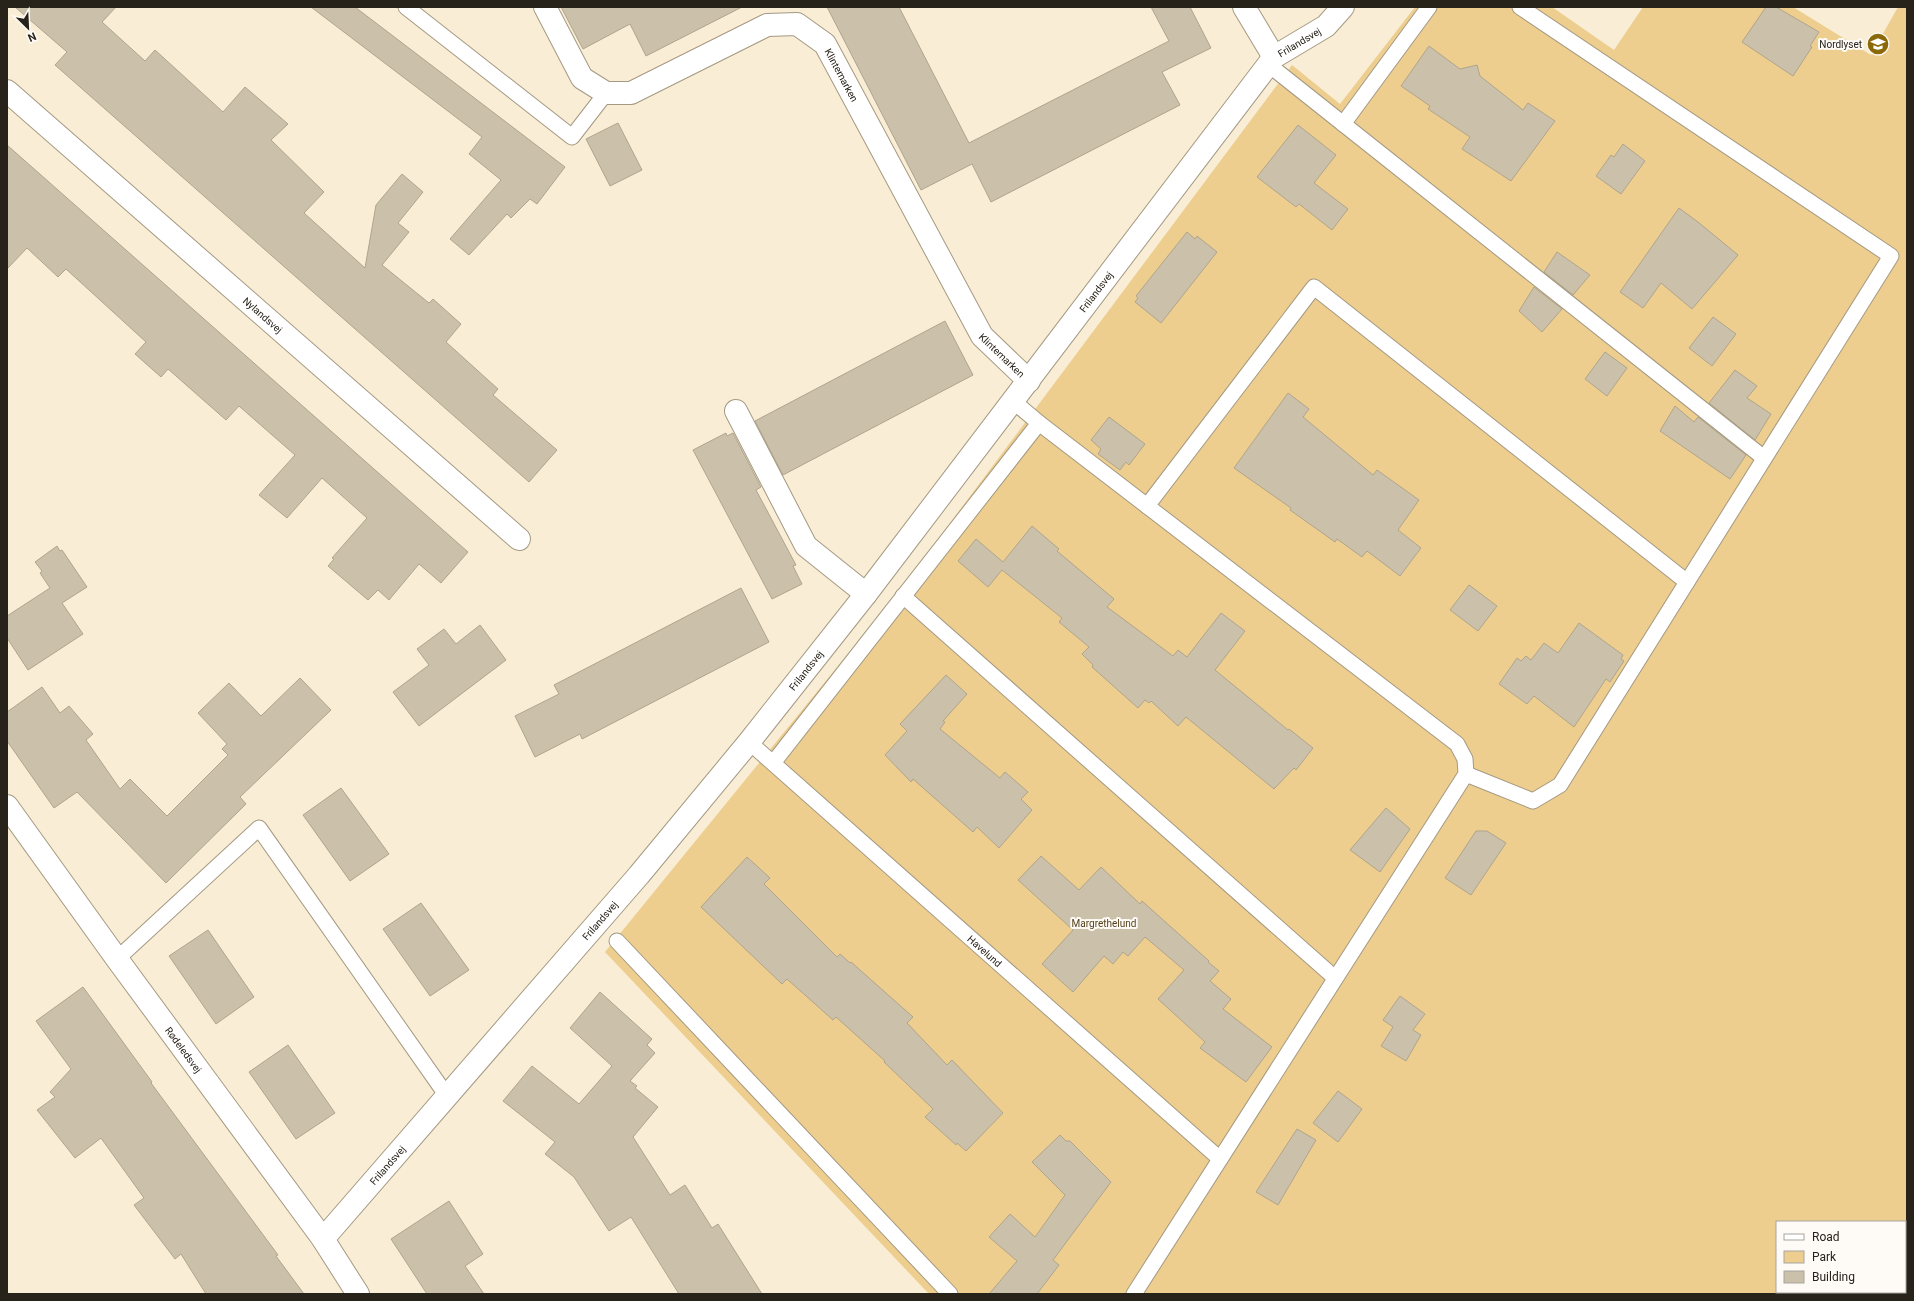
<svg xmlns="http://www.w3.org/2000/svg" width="1914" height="1301" viewBox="0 0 1914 1301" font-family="Roboto,sans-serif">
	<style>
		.green { fill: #edce8e; fill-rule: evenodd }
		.building { fill: #cbc0a9; stroke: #afa48d }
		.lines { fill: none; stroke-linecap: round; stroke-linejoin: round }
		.service-casing { stroke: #a49982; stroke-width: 17 }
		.minor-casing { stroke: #a49982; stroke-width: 24 }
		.tertiary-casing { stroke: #a49982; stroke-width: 24 }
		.service { stroke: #fff; stroke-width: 15 }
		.minor { stroke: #fff; stroke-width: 22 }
		.tertiary { stroke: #fff; stroke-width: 22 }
		.labels { text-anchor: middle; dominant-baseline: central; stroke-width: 4; stroke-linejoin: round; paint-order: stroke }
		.street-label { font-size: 10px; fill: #27221a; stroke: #fefbf7 }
		.poi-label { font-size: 10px; fill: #27221a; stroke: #fefbf7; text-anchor: end }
		.park-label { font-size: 10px; fill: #513f17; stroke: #fefbf7 }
	</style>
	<rect width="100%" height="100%" fill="#f9edd5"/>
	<path class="green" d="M1415,7H1552L1614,50L1643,7H1793L1871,55L1898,7H1907V1294H929L605,952L900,590L1292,65L1340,104ZM1777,1222H1905V1292H1777Z"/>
	<g class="building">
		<path d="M15,7H116L102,22L145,61L155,50L223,112L245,87L288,124L271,140L324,192L304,213L365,268L376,205L402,174L423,192L398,223L409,232L382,265L429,303L433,299L461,324L446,342L498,389L493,395L557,450L529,482L55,65L67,52Z"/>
		<path d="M311,7H355L565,167L537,204L530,199L511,218L507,214L469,255L450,239L501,180L469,154L482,137Z"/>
		<path d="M561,7H742L646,56L630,24L583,49Z"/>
		<path d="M827,7H899L969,143L1169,41L1151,7H1190L1211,48L1162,72L1180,105L991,202L972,164L921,190Z"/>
		<path d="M1766,7H1776L1819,32L1810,46L1812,47L1793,76L1742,42Z"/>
		<path d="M1429,46L1460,69L1477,65L1480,76L1523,110L1528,103L1555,121L1511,181L1462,149L1470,137L1428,109L1430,106L1401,86Z"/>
		<path d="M618,123L642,170L610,186L586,139Z"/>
		<path d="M1298,125L1336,155L1314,183L1348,209L1332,230L1299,204L1296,207L1257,177Z"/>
		<path d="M1623,144L1645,161L1621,194L1596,176L1611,155L1614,157Z"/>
		<path d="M7,145L468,552L441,583L419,564L389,600L378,590L368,600L328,566L334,559L332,558L367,518L322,478L287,518L259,495L295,455L239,406L226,420L168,369L161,377L135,354L146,342L66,269L58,277L27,248L7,269Z"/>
		<path d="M1679,208L1698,222L1738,255L1692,309L1661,283L1643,308L1620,292Z"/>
		<path d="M1187,232L1195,239L1197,236L1217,252L1161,323L1135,302L1138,298L1136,296Z"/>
		<path d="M1557,252L1590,275L1573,295L1544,272Z"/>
		<path d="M1534,287L1562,309L1542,332L1519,311Z"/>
		<path d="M1713,317L1736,334L1712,366L1689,348Z"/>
		<path d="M945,321L973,375L783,475L755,421Z"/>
		<path d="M1605,352L1627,368L1607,396L1585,379Z"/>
		<path d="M1735,370L1757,386L1747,398L1771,414L1755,440L1709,403Z"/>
		<path d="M1288,393L1309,409L1303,417L1373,475L1377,470L1419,500L1398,530L1421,548L1400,576L1367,551L1362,557L1337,539L1335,542L1290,510L1291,508L1234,468Z"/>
		<path d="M1675,406L1694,422L1698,417L1746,455L1730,479L1660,431Z"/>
		<path d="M1109,417L1145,444L1129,465L1126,462L1120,470L1098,454L1101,449L1091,440Z"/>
		<path d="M726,433L727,436L733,433L761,487L756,490L796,565L793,566L802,584L772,599L693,450Z"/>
		<path d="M1032,526L1059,549L1057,551L1114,599L1107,607L1173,656L1178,650L1187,657L1221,613L1245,631L1215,670L1288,730L1289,729L1313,748L1296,770L1294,768L1274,789L1186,717L1178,726L1151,701L1149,703L1145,700L1138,708L1092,667L1093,665L1082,654L1089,647L1059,622L1062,618L1002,570L988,587L958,561L976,539L1003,562Z"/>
		<path d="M57,546L60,551L62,550L87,587L62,603L83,634L28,670L7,638V616L50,588L40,573L42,571L35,562Z"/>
		<path d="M1469,585L1497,606L1478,631L1450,610Z"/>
		<path d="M741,588L769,642L582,739L580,734L535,757L515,716L559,694L554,685Z"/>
		<path d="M1579,623L1623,655L1621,659L1624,661L1610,682L1606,679L1574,727L1534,696L1527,704L1499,684L1517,658L1521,661L1526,656L1531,660L1544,643L1558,653Z"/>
		<path d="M480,625L506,660L419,726L393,692L429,665L417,649L444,629L456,644Z"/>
		<path d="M946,675L967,694L943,721L945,722L940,729L1000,778L1005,772L1028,792L1021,799L1032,810L999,848L977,827L973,832L913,779L911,782L885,755L907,731L900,724Z"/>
		<path d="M300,678L331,710L240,797L246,804L166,883L77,792L54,808L7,741V712L42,687L60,713L69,706L93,734L86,740L120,789L130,779L167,816L228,755L222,749L227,744L198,713L229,683L261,716Z"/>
		<path d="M341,788L389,854L350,881L303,815Z"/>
		<path d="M1386,808L1410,829L1380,872L1350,850Z"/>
		<path d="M1476,831H1487L1506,843L1471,895L1445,878Z"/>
		<path d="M1041,856L1079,890L1101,867L1140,904L1142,901L1209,961L1208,962L1219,971L1210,981L1231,999L1223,1009L1272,1047L1246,1082L1200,1048L1205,1042L1158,999L1184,970L1145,937L1128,956L1123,952L1113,964L1104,956L1073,992L1042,964L1073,930L1018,880Z"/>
		<path d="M747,857L770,878L764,884L837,957L840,954L850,963L851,962L913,1017L907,1023L947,1065L952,1060L1003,1113L966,1151L957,1143L956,1145L925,1117L933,1109L884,1062L885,1061L836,1017L833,1020L787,979L782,984L701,907Z"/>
		<path d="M421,903L469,970L430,996L383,929Z"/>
		<path d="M208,930L254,997L216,1024L169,956Z"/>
		<path d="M83,987L152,1082L151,1083L278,1255L276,1256L304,1294H206L181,1254L175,1259L134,1205L144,1198L101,1138L75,1158L37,1110L55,1097L50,1092L71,1069L36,1021Z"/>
		<path d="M600,992L652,1039L647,1045L655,1053L630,1081L637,1086L635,1088L658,1107L633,1137L670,1195L685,1185L712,1228L718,1224L762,1294H679L631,1217L609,1231L574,1177L545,1154L555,1142L503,1101L532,1066L579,1104L612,1066L570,1028Z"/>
		<path d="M1400,996L1425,1014L1413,1030L1421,1035L1406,1061L1381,1046L1393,1027L1383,1020Z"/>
		<path d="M288,1045L335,1113L296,1139L249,1072Z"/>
		<path d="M1338,1091L1362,1109L1338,1142L1313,1123Z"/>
		<path d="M1297,1129L1316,1140L1278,1205L1256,1192Z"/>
		<path d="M1060,1135L1066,1141H1070L1111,1182L1053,1260L1059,1265L1037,1294H989L1017,1261L989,1237L1010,1214L1035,1237L1065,1195L1032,1162Z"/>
		<path d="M449,1201L483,1254L465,1266L484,1294H427L391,1239Z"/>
	</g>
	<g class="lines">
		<g class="service-casing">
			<g id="service">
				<path d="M406,7L572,137L606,93"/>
				<path d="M1269,65L1764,458"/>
				<path d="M1343,124L1429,7"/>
				<path d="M1013,401L1039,423L1457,744L1465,759L1466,774L1134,1294"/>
				<path d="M1147,506L1314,287L1687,582"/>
				<path d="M903,596L1335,978"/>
				<path id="s1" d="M749,742L1220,1159"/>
				<path d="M773,763L1039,423"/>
				<path d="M1466,774L1533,801L1560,785L1891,256L1520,7"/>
				<path d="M617,941L950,1294"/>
				<path d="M117,959L259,828L447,1096"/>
			</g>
		</g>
		<g class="minor-casing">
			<g id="minor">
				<path id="s2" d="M545,7L582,78L606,93H631L767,25L797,24L825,44L982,336L1029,381"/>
				<path d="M1244,7L1274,57"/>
				<path id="s3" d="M7,91L519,539"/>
				<path d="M736,411L806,546L866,594"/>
				<path id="s4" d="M323,1239L639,875L749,742L866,594L1274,57L1326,26L1343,7"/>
			</g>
		</g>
		<g class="tertiary-casing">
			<g id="tertiary">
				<path id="s5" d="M7,806L117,959L323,1239L358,1294"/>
			</g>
		</g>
		<use href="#service" class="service"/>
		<use href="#minor" class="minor"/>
		<use href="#tertiary" class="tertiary"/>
	</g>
	<defs>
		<g id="school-disc" transform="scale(1.15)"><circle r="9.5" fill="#8b6808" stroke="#fefbf7"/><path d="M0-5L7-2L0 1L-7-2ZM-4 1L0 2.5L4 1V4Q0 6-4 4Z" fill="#fff"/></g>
	</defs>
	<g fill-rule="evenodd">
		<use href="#school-disc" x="1878" y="44"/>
	</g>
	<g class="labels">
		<g class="street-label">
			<text stroke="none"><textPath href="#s4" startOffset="1547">Frilandsvej</textPath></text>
			<text stroke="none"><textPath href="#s2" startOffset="385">Klintemarken</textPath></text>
			<text stroke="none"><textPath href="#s4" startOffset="1223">Frilandsvej</textPath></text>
			<text stroke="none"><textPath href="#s3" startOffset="340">Nylandsvej</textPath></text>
			<text stroke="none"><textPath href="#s2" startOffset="709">Klintemarken</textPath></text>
			<text stroke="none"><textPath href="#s4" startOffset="746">Frilandsvej</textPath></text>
			<text stroke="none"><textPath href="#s4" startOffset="422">Frilandsvej</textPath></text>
			<text stroke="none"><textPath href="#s1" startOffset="315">Havelund</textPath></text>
			<text stroke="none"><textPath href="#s5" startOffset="301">Rødeledsvej</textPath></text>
			<text stroke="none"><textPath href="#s4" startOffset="98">Frilandsvej</textPath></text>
		</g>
		<g class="poi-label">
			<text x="1862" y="44">Nordlyset</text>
		</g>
		<g class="park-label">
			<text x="1104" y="923">Margrethelund</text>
		</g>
	</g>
	<rect width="1914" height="1301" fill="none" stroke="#27221a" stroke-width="16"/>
	<rect x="1776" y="1221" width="130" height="72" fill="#fefbf7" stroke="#a8a49f"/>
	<rect x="1784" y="1234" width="20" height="6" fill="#ffffff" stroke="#a8a49f"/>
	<text x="1812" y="1241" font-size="12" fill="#27221a">Road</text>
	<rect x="1784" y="1251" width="20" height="12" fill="#edce8e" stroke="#a8a49f"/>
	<text x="1812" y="1261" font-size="12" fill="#27221a">Park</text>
	<rect x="1784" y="1271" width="20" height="12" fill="#cbc0a9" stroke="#a8a49f"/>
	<text x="1812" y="1281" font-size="12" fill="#27221a">Building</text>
	<g transform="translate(28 28) rotate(156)" stroke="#fefbf7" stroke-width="3" paint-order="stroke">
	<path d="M0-3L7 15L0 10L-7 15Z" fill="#27221a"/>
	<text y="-6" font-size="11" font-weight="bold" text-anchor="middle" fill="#27221a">N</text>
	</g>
</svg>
